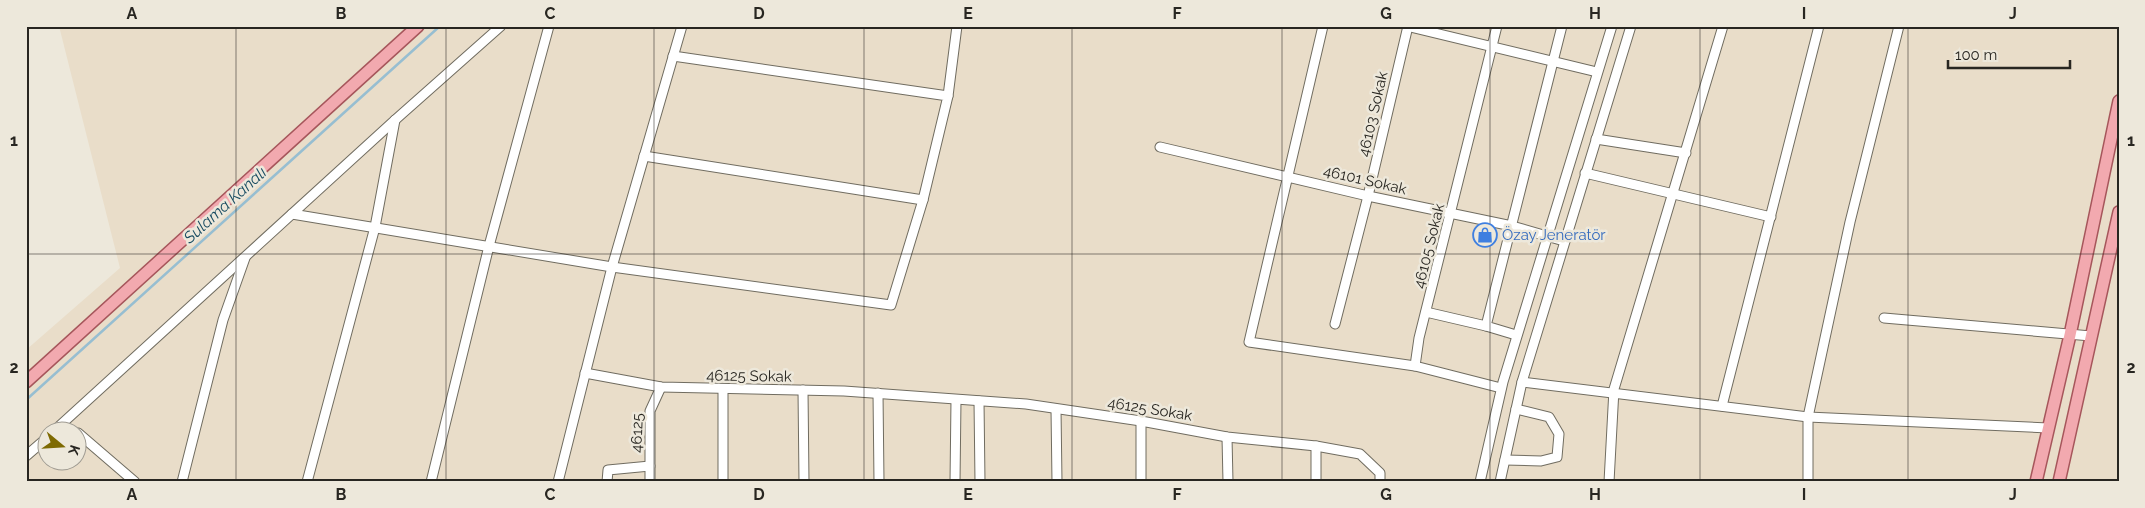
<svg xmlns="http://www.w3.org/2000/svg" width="2145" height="508" viewBox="0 0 2145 508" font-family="Raleway,sans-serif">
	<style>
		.industrial { fill: #e9ddc9; fill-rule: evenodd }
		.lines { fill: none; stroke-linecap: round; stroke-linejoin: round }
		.stream { stroke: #97bed1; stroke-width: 2.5 }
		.minor-casing { stroke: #706c60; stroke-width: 11 }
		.major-casing { stroke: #a6565b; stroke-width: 14 }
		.minor { stroke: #fff; stroke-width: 9 }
		.major { stroke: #f2a9af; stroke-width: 11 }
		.grid { fill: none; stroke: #282621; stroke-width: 1; stroke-opacity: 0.55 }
		.labels { text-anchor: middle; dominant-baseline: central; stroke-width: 5; stroke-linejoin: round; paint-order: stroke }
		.street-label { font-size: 15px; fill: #282621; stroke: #ede8db }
		.shop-label { font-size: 15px; fill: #366cbe; stroke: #ede8db; text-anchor: start }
		.water-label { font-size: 16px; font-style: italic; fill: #1a4d62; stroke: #ede8db }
		.neatline { fill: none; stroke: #282621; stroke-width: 2 }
		.grid-label { font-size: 16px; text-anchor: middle; font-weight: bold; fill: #282621 }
	</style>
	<rect width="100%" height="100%" fill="#ede8db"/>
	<path class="industrial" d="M59,26H2119V482H26V350L120,268ZM48,430H78V460H48Z"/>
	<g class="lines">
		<path class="stream" d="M26,400L440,26"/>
		<g class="minor-casing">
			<g id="minor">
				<path d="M1323,26L1249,342L1415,366"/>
				<path d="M1406,26L1597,72"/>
				<path d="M1497,26L1419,338L1415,366L1501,388"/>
				<path d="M948,96L957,26"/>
				<path d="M1596,139L1686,153"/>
				<path d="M1160,147L1368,196L1512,226L1564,241"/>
				<path d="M644,156L923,200L948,96L673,56"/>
				<path d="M1585,173L1771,217"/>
				<path d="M292,214L612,267L891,305L923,200"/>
				<path d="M1426,312L1486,326"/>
				<path d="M1884,318L2091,336"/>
				<path d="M1335,324L1368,196L1408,26"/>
				<path d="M1516,335L1486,326L1562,26"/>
				<path d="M585,373L661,387L844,391L1026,404L1141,421L1227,437L1316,446L1360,454L1380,473V482"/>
				<path d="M1522,382L1808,417L2048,428"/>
				<path d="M723,389V482"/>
				<path d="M803,390L804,482"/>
				<path d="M878,393L879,482"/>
				<path d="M979,401L980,482"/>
				<path d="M1722,406L1819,26"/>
				<path d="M1056,409L1057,482"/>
				<path d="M55,430L395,120L501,26"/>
				<path d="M78,433L135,482"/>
				<path d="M1227,437L1228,482"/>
				<path d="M1316,446V482"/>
				<path d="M26,456L48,437"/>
				<path d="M1505,460L1541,461L1557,457L1559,434L1549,417L1516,409"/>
				<path d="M182,482L223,320L245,258"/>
				<path d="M307,482L375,227L395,120"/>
				<path d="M431,482L489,246L549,26"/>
				<path d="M558,482L612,267L682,26"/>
				<path d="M607,482L608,470L650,466"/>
				<path d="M650,482V411L661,387"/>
				<path d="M955,482L956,400"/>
				<path d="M1141,482V421"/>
				<path d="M1480,482L1503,382L1612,26"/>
				<path d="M1500,482L1522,382L1631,26"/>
				<path d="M1609,482L1614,389L1723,26"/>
				<path d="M1808,482V417L1850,222L1899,26"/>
			</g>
		</g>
		<g class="major-casing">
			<g id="major">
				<path d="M26,382L418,26"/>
				<path d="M2036,482L2070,335L2119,101"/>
				<path d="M2059,482L2119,212"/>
			</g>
		</g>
		<use href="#minor" class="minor"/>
		<use href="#major" class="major"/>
	</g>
	<path class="grid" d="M236,26V482M446,26V482M654,26V482M864,26V482M1072,26V482M1282,26V482M1490,26V482M1700,26V482M1908,26V482M26,254H2119"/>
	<defs>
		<g id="shop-ring" transform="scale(1.25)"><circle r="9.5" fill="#ede8db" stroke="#3f7fe0" stroke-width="1.5"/><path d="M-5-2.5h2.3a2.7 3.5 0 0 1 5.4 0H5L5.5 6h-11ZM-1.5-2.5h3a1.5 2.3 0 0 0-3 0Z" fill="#3f7fe0"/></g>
	</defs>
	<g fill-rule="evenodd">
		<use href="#shop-ring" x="1485" y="235"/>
	</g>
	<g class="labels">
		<g class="street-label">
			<text transform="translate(1373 114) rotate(-77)">46103 Sokak</text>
			<text transform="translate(1365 180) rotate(13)">46101 Sokak</text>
			<text transform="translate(1429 246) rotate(-76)">46105 Sokak</text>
			<text transform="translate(749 376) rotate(1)">46125 Sokak</text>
			<text transform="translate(1150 409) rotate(9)">46125 Sokak</text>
			<text transform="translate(637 433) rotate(-88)">46125</text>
		</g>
		<g class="shop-label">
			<text x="1502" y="235">Özay Jeneratör</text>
		</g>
		<g class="water-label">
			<text transform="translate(225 205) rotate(-42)">Sulama Kanalı</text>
		</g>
	</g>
	<rect width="2145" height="508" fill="none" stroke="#ede8db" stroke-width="55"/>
	<g transform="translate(62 446) rotate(108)"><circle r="24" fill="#ede8db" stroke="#9e9a91"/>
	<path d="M0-4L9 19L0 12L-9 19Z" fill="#7e6a02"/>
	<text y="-8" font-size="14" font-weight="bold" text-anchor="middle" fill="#282621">K</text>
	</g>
	<path d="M1948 60v8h122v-8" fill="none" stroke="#282621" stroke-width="2.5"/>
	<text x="1955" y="60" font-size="15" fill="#282621" stroke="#ede8db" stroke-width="4" paint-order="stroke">100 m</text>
	<rect x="28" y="28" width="2090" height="452" class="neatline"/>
	<g class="grid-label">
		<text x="132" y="19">A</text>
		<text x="341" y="19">B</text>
		<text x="550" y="19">C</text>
		<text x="759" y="19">D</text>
		<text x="968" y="19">E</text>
		<text x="1177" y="19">F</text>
		<text x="1386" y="19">G</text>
		<text x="1595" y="19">H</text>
		<text x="1804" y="19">I</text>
		<text x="2013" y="19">J</text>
		<text x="14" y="146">1</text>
		<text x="2131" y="146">1</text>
		<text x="14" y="373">2</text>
		<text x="2131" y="373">2</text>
		<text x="132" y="500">A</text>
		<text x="341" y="500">B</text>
		<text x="550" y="500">C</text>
		<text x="759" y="500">D</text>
		<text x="968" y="500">E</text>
		<text x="1177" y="500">F</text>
		<text x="1386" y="500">G</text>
		<text x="1595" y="500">H</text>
		<text x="1804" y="500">I</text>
		<text x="2013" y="500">J</text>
	</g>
</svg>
